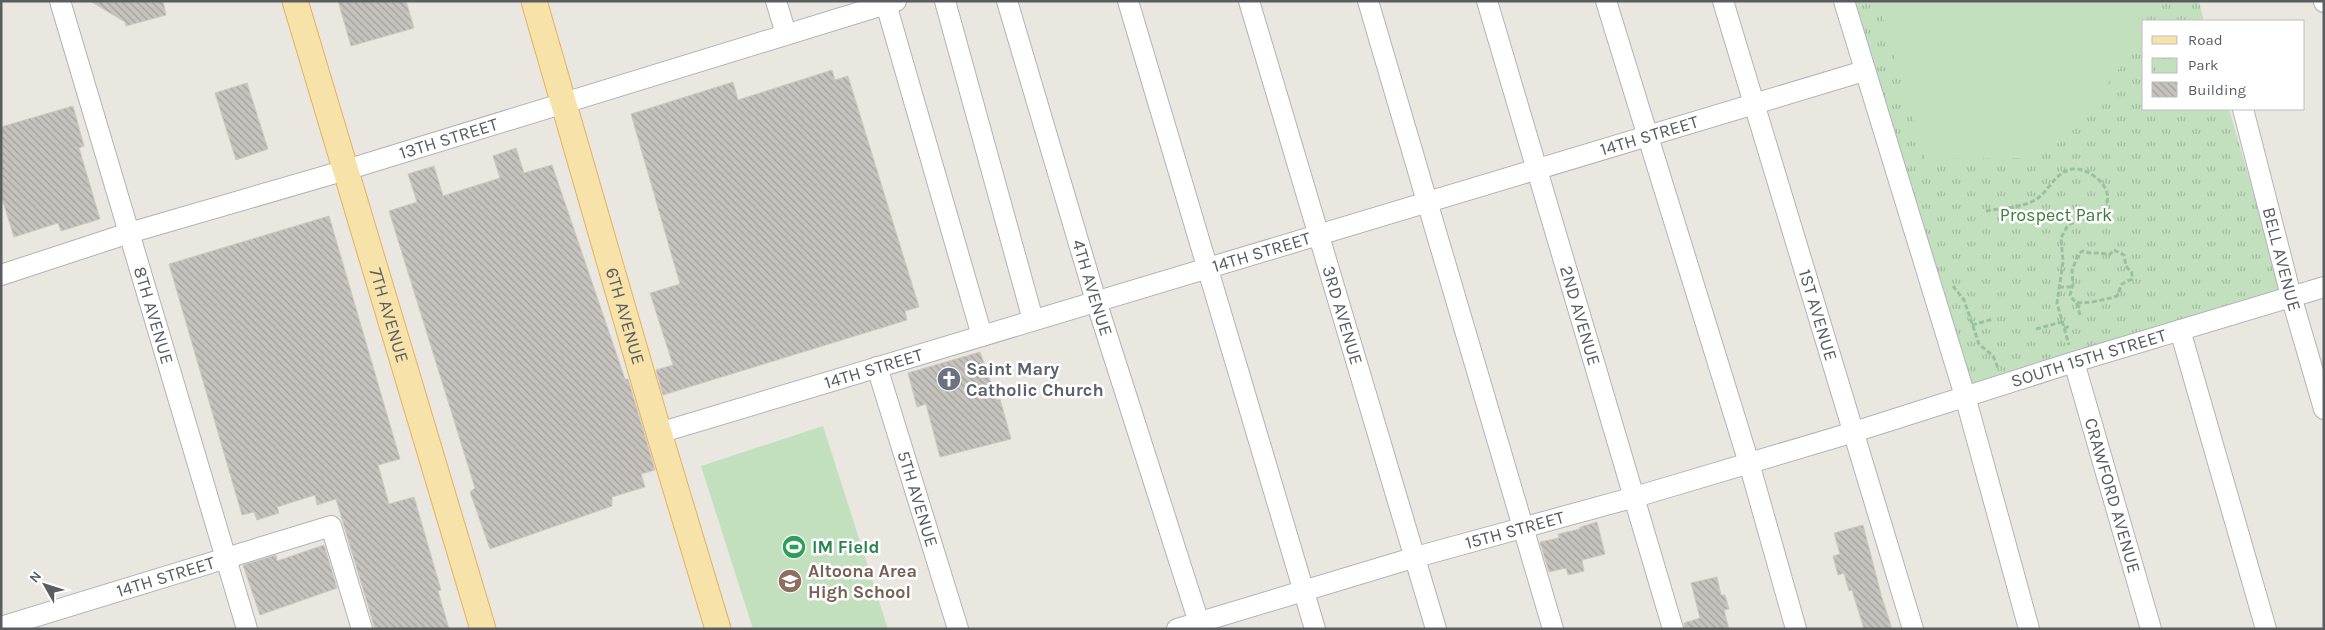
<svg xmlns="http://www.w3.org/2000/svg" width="2325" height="630" viewBox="0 0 2325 630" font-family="Karla,sans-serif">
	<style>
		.park { fill: url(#park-tufts) }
		.garden { fill: #c2e0be }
		.building { fill: url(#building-back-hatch); stroke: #cec8bf }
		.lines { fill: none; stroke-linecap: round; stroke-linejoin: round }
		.minor-casing { stroke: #b1b3b7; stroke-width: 22 }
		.major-casing { stroke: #e3b160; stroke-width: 27 }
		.path { stroke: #99c1a0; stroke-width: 3; stroke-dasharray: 5 2.5; stroke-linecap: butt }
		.minor { stroke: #fff; stroke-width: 20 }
		.major { stroke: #f7e2a9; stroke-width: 25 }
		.labels { text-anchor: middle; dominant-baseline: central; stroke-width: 5; stroke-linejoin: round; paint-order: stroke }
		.street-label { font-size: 18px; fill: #595d60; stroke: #fff }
		.park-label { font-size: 18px; fill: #3f7d3b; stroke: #fff }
		.worship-label { font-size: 18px; font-weight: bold; fill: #5b616d; stroke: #fff; text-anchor: start }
		.leisure-label { font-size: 18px; font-weight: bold; fill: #27864d; stroke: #fff; text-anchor: start }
		.education-label { font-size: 18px; font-weight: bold; fill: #785e54; stroke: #fff; text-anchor: start }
	</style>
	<defs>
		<pattern id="park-tufts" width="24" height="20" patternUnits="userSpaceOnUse" patternTransform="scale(1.25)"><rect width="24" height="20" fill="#c2e0be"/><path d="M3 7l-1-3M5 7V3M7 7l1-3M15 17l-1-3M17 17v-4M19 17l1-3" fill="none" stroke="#a1b99e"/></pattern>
		<pattern id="building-back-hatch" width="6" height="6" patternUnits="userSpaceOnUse" patternTransform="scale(1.25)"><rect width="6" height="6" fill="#c6c2bd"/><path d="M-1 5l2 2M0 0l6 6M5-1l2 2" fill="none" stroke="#a4a19d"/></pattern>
	</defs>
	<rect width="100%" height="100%" fill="#eae7e0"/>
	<path class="park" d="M1852,1H2201L2199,2L2204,21H2144V109H2229L2283,295L1963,388Z"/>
	<g class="garden">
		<path d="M1878,1H2145L2146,21H2144V36L2065,140L2024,158L1925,159Z"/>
		<path d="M823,426L888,629H753L701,466Z"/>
	</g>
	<g class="building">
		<path d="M90,1H163L166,15L126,26L125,22Z"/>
		<path d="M338,1H406L414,28L351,46Z"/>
		<path d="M832,70L835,80L848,76L919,307L905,311L907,320L663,395L656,370L673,365L650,293L680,284L631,114L733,82L738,100Z"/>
		<path d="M247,83L268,149L236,160L215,93Z"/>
		<path d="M73,106L84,146L79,148L100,219L61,231L58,223L14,237L1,195V127Z"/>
		<path d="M516,148L524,173L552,165L625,379H628L655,470L641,474L645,487L612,497V506L490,549L470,492L475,488L389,211L417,202L408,174L434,166L443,196L500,178L493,156Z"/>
		<path d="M329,216L400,459L378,465L389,504L414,497L441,590L438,591L449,629H375L336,499L317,505L315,495L277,507L279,513L257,520L254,512L242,515L169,264Z"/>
		<path d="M980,352L997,400L1000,399L1011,439L940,457L926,404L917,407L908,373Z"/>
		<path d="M1597,522L1605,554L1582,560L1584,571L1568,575L1566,568L1549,572L1540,542L1559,538L1558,534L1580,529V527Z"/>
		<path d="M1863,525L1882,598L1892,629H1864L1852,590L1849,591L1844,573L1838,575L1833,556L1840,554L1834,533Z"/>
		<path d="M324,545L337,588L260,615L243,565L276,555L277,561Z"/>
		<path d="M1717,577L1721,595H1725L1729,609L1724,610L1729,629H1685L1684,623L1700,618L1691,583Z"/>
	</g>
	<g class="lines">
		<g class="minor-casing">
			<g id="minor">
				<path id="s1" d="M60,1L247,629"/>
				<path d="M776,1L786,34"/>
				<path d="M945,1L1033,320"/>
				<path id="s2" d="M1007,1L1096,301L1201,629"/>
				<path d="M1128,1L1315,629"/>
				<path id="s3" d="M1249,1L1436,629"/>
				<path d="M1368,1L1553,629"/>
				<path id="s4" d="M1487,1L1673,629"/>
				<path d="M1606,1L1749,463L1796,629"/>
				<path id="s5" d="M1723,1L1913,629"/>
				<path d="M1844,1L1965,396L2029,629"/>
				<path d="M2324,1V2"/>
				<path d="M886,4L982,336"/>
				<path id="s6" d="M2243,109L2291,296L2324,409"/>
				<path id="s7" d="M1,275L129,233L346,170L896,1"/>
				<path d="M2180,330L2266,629"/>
				<path id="s8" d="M2074,362L2151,629"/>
				<path id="s9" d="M877,367L958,629"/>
				<path id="s10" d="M659,433L1864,71"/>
				<path id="s11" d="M1,627L331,526L362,629"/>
				<path id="s12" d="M1177,629L1416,557L1635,497L1854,432L2074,362L2324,287"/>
			</g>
		</g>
		<g class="major-casing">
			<g id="major">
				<path id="s13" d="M295,1L483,629"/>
				<path id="s14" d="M534,1L659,433L718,629"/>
			</g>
		</g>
		<g class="path">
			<path d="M1986,211C2001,208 2021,208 2035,200C2049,192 2055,171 2073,169C2090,167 2119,191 2103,209C2094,219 2079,220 2068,225L2061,238L2063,262L2057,303L2069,345"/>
			<path d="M2114,250L2124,255L2126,266L2132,273V279L2122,284L2117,296C2107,299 2085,305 2075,302L2070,295L2073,284L2072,270L2079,253L2083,251C2092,255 2099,251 2109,255Z"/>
			<path d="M1953,286L1964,300L1979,344L1993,356L1998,368"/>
			<path d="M2059,287H2073"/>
			<path d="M2077,303L2080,315"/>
			<path d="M1972,325L1993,319"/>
			<path d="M2064,328L2071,326"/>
			<path d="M2036,329L2062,322"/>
		</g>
		<use href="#minor" class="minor"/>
		<use href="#major" class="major"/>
	</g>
	<defs>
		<g id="church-disc" transform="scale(1.25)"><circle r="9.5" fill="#6b7280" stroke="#fff"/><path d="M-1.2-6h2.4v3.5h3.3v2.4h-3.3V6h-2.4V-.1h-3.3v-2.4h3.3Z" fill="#fff"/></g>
		<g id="stadium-disc" transform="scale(1.25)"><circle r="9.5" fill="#2e9e5b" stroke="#fff"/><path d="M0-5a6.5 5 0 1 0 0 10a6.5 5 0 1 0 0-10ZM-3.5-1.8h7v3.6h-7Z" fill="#fff"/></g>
		<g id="school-disc" transform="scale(1.25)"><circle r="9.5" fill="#8d6e63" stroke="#fff"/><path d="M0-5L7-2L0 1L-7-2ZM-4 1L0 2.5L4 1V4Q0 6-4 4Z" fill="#fff"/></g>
	</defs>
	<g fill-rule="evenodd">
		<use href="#church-disc" x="949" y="379"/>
		<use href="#stadium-disc" x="794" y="547"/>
		<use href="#school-disc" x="790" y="581"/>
	</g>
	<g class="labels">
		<g class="street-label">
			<text stroke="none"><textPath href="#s10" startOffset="1034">14TH STREET</textPath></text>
			<text stroke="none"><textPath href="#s7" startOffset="468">13TH STREET</textPath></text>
			<text stroke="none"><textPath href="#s10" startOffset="629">14TH STREET</textPath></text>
			<text stroke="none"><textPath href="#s6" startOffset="155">BELL AVENUE</textPath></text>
			<text stroke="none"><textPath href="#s2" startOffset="299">4TH AVENUE</textPath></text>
			<text stroke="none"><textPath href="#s1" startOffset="328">8TH AVENUE</textPath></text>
			<text stroke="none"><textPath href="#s13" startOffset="328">7TH AVENUE</textPath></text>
			<text stroke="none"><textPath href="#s14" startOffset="328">6TH AVENUE</textPath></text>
			<text stroke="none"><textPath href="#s3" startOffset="328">3RD AVENUE</textPath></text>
			<text stroke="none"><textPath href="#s4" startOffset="328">2ND AVENUE</textPath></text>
			<text stroke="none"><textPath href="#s5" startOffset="328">1ST AVENUE</textPath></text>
			<text stroke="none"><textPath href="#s12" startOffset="951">SOUTH 15TH STREET</textPath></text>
			<text stroke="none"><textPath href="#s10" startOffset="224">14TH STREET</textPath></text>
			<text stroke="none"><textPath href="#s8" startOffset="139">CRAWFORD AVENUE</textPath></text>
			<text stroke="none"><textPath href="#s9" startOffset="138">5TH AVENUE</textPath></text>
			<text stroke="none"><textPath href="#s12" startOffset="352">15TH STREET</textPath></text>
			<text stroke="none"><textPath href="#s11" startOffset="172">14TH STREET</textPath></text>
		</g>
		<g class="park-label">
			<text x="2056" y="215">Prospect Park</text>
		</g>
		<g class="worship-label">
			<text x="966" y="369">Saint Mary<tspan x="966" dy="21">Catholic Church</tspan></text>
		</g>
		<g class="leisure-label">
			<text x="812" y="547">IM Field</text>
		</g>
		<g class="education-label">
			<text x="808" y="571">Altoona Area<tspan x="808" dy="21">High School</tspan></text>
		</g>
	</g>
	<rect width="2325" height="630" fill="none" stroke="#595d60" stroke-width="5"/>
	<rect x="2142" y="20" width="162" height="90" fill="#ffffff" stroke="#bdbebf"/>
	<rect x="2152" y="36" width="25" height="8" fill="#f7e2a9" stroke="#bdbebf"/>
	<text x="2188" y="45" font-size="15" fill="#595d60">Road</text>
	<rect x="2152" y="58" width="25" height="15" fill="url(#park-tufts)" stroke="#bdbebf"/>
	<text x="2188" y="70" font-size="15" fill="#595d60">Park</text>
	<rect x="2152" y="82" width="25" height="15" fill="url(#building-back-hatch)" stroke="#bdbebf"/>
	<text x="2188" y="95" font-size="15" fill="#595d60">Building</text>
	<g transform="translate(45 585) rotate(309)" stroke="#ffffff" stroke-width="4" paint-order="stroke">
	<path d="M0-4L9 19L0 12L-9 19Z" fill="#595d60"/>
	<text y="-8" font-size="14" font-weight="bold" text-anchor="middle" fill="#595d60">N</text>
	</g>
</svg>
